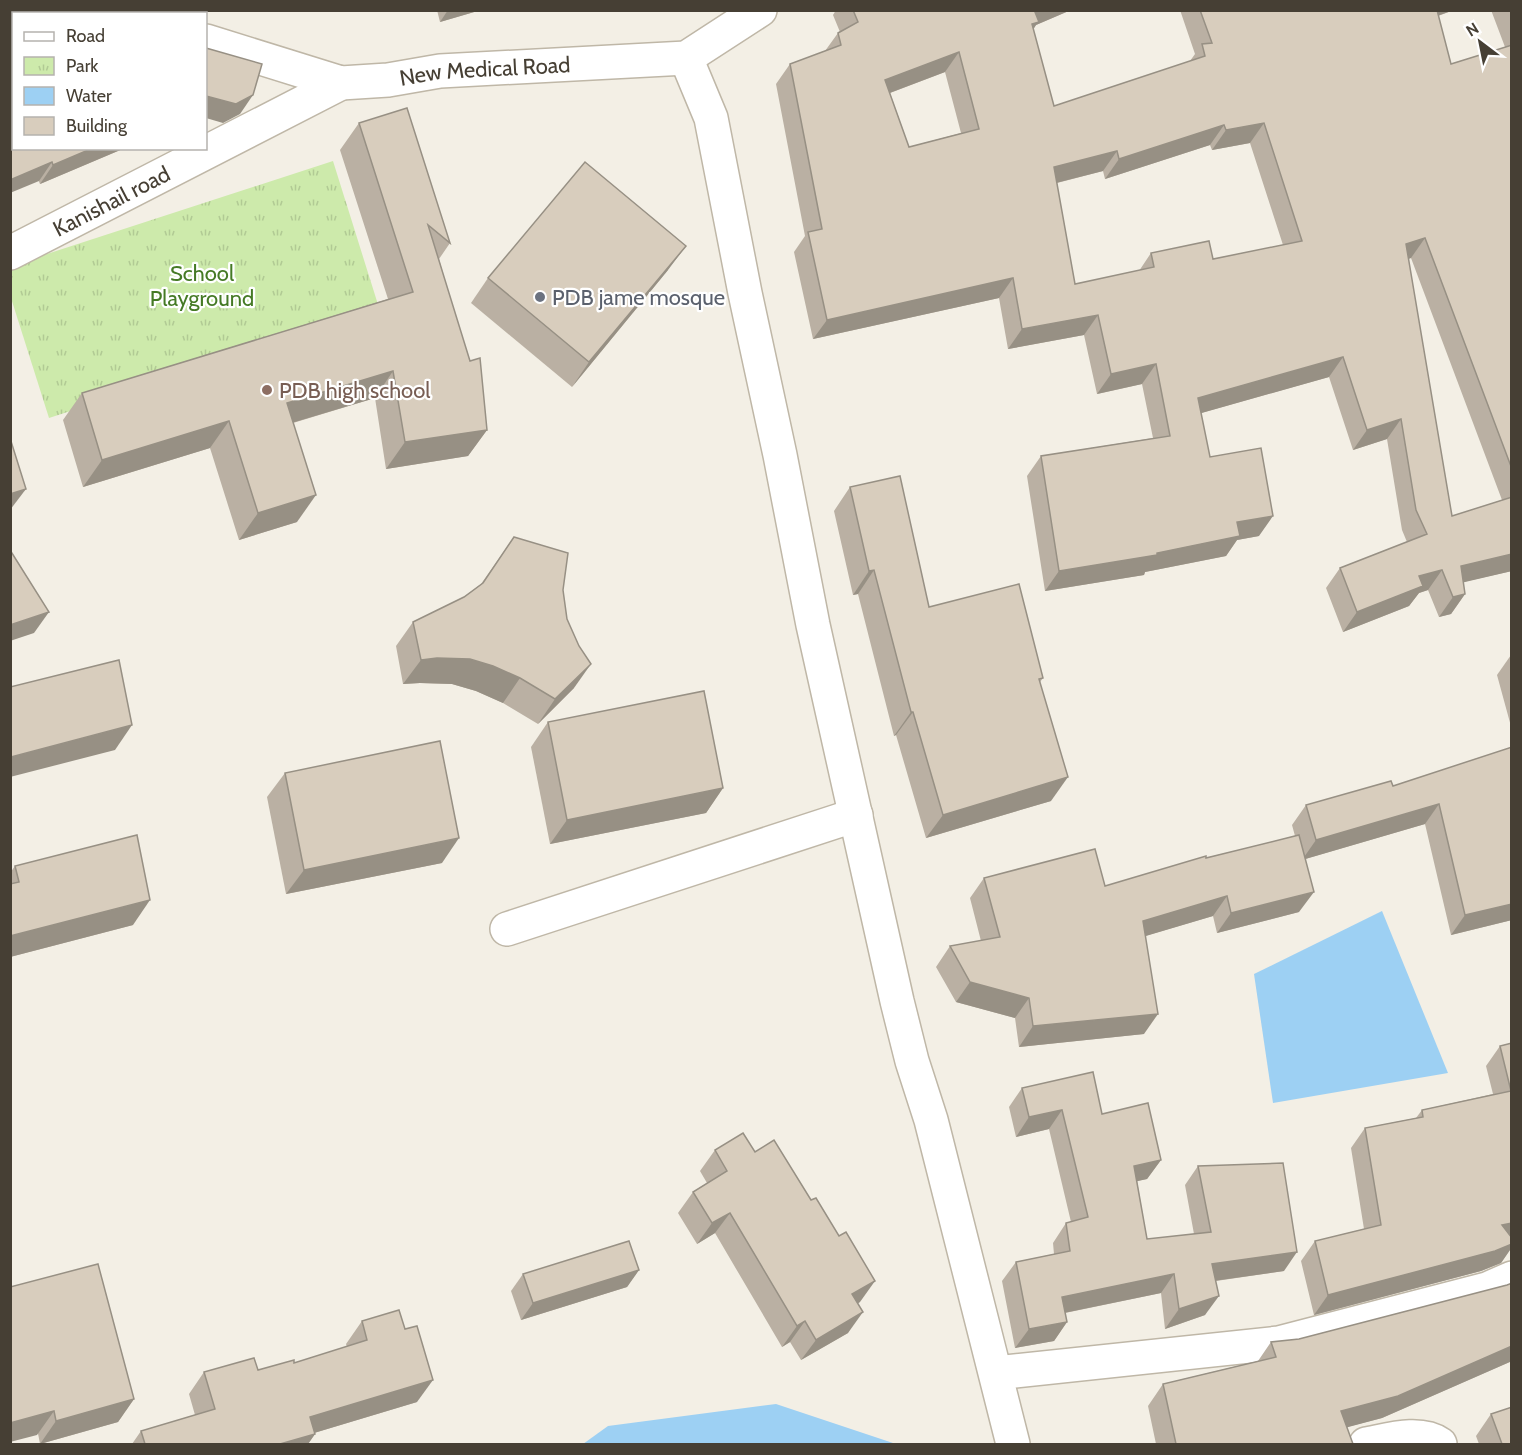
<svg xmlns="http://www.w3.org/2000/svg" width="1522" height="1455" viewBox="0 0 1522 1455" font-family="Cabin,sans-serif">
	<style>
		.park { fill: url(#park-tufts) }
		.water { fill: #9dd0f3 }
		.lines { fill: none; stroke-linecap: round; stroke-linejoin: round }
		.minor-casing { stroke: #bfb7a7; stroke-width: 36 }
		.minor { stroke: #fff; stroke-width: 33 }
		.wall { fill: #bab0a3; fill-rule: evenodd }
		.shaded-wall { fill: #979084 }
		.building { fill: #d8cdbd; stroke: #979084; stroke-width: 1.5; fill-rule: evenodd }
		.worship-dot { fill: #6b7280; stroke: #fff; stroke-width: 2 }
		.education-dot { fill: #8d6e63; stroke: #fff; stroke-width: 2 }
		.labels { text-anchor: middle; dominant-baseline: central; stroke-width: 4.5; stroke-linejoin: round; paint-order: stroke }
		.street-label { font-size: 22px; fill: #463f34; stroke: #fff }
		.park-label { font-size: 22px; fill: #457a25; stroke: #fff }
		.worship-label { font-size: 22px; fill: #5b616d; stroke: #fff; text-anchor: start }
		.education-label { font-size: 22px; fill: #785e54; stroke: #fff; text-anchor: start }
	</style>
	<defs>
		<pattern id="park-tufts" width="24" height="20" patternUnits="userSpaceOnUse" patternTransform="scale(1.5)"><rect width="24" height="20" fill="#cdeaab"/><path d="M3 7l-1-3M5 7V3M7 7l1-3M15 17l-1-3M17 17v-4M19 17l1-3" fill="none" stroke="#b1ca94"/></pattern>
	</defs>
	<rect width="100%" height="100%" fill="#f3efe5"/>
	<path class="park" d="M333,161L380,311L49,418L11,298L10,266Z"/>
	<g class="water">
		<path d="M1382,911L1448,1073L1273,1103L1254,974Z"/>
		<path d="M776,1404L896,1444H583L608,1426Z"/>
	</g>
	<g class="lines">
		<g class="minor-casing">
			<g id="minor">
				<path d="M135,10L142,14"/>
				<path id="s1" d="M206,41L341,83L388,80L440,71L686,58L760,10"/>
				<path d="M686,58L711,118L745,293L780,455L813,625L897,1001L912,1061L931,1120L1013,1444"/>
				<path id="s2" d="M10,253L341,83"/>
				<path d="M507,929L856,815"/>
				<path d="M996,1373L1279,1343L1487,1289L1512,1278"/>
				<path d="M1366,1444C1388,1440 1420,1430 1440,1444"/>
			</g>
		</g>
		<use href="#minor" class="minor"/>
	</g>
	<g class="wall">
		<path d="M10,10L14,14V78L10,71Z"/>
		<path d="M437,10H481L440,22Z"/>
		<path d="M836,10H1071L1036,25L1033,30L1054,106L1190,61L1195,54L1180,10H1454L1438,16L1451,64L1505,47L1491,10H1512V571L1463,582L1465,594L1451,614L1439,617L1428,590L1419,593L1409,606L1343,632L1326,588L1340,568L1407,542L1402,530L1387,439L1353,450L1329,377L1201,413L1210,457L1259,536L1237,540L1226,556L1145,572L1144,575L1045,591L1027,476L1041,456L1153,438L1142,384L1097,394L1084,335L1008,349L999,298L813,339L794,252L805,236L776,84L790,64L825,51L838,33L840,32L833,15ZM945,72L961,133L909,147L890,93ZM1250,143L1283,245L1213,259L1151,253L1139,271L1075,284L1057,183L1103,171L1105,179L1210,145L1212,150ZM1411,258L1502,500L1452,516L1408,259Z"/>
		<path d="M14,122L125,148L40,184Z"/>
		<path d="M359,123L450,243L439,259L487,430L468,456L386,469L375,398L293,423L297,522L239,540L210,448L83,487L63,420L82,393L388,299L340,150Z"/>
		<path d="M668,270L572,387L471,303L488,278Z"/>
		<path d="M850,487L929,607L1043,678L1040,682L1051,801L926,838L896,735L894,736L858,594L853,595L834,511Z"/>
		<path d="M514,537L563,590L574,688L538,724L503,703L476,691L452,684L420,683L403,684L396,646L413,622L464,597L481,584Z"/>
		<path d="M1511,655H1512V730L1497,675Z"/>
		<path d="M548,722L723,788L706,813L550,844L531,747Z"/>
		<path d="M1512,747V920L1451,935L1425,824L1305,859L1299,912L1217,933L1213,916L1145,936L1144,1034L1019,1047L1015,1018L956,1002L936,967L950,946L981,941L970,898L984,878L1105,886L1206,858L1295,836L1292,825L1306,805L1393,786Z"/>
		<path d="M285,773L442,863L286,894L267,797Z"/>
		<path d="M15,866L133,925L10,957V873Z"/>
		<path d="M1512,1043V1247L1501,1263L1481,1271L1314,1315L1301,1261L1315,1241L1364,1229L1351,1148L1365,1128L1416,1118L1422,1110L1493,1094L1486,1066L1500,1046Z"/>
		<path d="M1022,1088L1102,1114L1161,1160L1147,1179L1137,1181L1147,1239L1194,1234L1185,1185L1198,1166L1284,1271L1216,1281L1205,1315L1165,1329L1161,1293L1065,1313L1067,1322L1054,1341L1015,1348L1002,1281L1016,1262L1054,1254L1053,1243L1066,1223L1071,1222L1049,1129L1016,1137L1009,1107Z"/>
		<path d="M715,1150L755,1152L860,1302L858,1303L848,1333L801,1360L790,1342L782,1347L715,1233L697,1244L678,1213L693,1192L707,1183L700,1171Z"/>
		<path d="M639,1270L627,1287L521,1320L511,1291L523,1274Z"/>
		<path d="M1512,1283V1361L1382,1418L1347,1427L1353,1444H1156L1148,1406L1163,1384L1258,1361L1271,1342L1299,1339L1507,1285Z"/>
		<path d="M10,1287L134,1399L118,1422L40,1444Z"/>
		<path d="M362,1321L417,1402L314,1433L315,1434L308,1444H132L141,1431L195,1415L189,1394L204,1372L258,1370L294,1363L347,1347L346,1344Z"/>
		<path d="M1491,1414L1512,1444H1479L1476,1436Z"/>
	</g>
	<g class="shaded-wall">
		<path d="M448,10H481L440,22Z"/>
		<path d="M1038,10H1071L1036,25L1025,41L1035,12Z"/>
		<path d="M1428,10H1454L1420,22Z"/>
		<path d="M959,52L945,72L871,100L885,80Z"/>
		<path d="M253,95L240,114L223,123L206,118V96Z"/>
		<path d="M1264,123L1250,143L1212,150L1226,130Z"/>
		<path d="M1224,125L1210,145L1105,179L1119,159Z"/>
		<path d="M93,148H125L40,184L53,165Z"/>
		<path d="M1117,151L1103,171L1040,187L1054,167Z"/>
		<path d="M52,162L39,181L10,193V180Z"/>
		<path d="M1425,238L1411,258L1392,264L1406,244Z"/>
		<path d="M686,246L668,270L572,387L589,362Z"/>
		<path d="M1013,278L999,298L813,339L827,320Z"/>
		<path d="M1098,315L1084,335L1008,349L1022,329Z"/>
		<path d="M1343,357L1329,377L1184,418L1198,398Z"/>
		<path d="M1156,364L1142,384L1097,394L1111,374Z"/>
		<path d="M393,371L375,398L268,430L287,403Z"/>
		<path d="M1401,419L1387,439L1353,450L1367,430Z"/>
		<path d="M229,421L210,448L83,487L102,460Z"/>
		<path d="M487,430L468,456L386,469L405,442Z"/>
		<path d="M26,489L10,510V494Z"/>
		<path d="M316,495L297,522L239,540L258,513Z"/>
		<path d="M1273,516L1259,536L1237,540L1226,556L1145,572L1144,575L1045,591L1059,571L1157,553L1237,522Z"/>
		<path d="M1512,554V571L1448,586L1461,566Z"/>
		<path d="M874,570L858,594L853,595L869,571Z"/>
		<path d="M1442,570L1428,590L1419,593L1409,606L1343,632L1357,612L1419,576Z"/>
		<path d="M1465,594L1451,614L1439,617L1453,597Z"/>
		<path d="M49,612L34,633L10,641V625Z"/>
		<path d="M437,658L470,659L493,666L520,678L503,703L476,691L452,684L420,683L403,684L421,660Z"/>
		<path d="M591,664L574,688L538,724L555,699Z"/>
		<path d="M911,712H913L896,735L894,736Z"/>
		<path d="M132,725L115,750L10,777L11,757Z"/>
		<path d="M1068,777L1051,801L926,838L943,815Z"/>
		<path d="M723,788L706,813L550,844L567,820Z"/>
		<path d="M1439,804L1425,824L1302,860L1316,840Z"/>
		<path d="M459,838L442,863L286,894L304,870Z"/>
		<path d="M1314,892L1299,912L1217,933L1231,913Z"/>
		<path d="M1227,896L1213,916L1129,941L1143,921Z"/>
		<path d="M150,900L133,925L10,957V936Z"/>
		<path d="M1512,904V920L1451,935L1465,915Z"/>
		<path d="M970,982L1029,998L1015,1018L956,1002Z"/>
		<path d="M1158,1014L1144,1034L1019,1047L1033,1026Z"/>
		<path d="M1062,1110L1049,1129L1016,1137L1029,1117Z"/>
		<path d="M1161,1160L1147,1179L1120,1185L1134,1166Z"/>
		<path d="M730,1213L715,1233L697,1244L712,1223Z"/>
		<path d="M1512,1223V1240L1502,1225Z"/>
		<path d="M1512,1244V1247L1501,1263L1481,1271L1314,1315L1328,1295Z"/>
		<path d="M1297,1252L1284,1271L1199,1283L1212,1264Z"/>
		<path d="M639,1270L627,1287L521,1320L533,1303Z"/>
		<path d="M1174,1274L1161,1293L1049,1316L1062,1297Z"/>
		<path d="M875,1281L860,1302L838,1315L852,1294Z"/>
		<path d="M1219,1296L1205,1315L1165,1329L1179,1309Z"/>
		<path d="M863,1312L848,1333L801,1360L816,1340Z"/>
		<path d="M805,1321L790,1342L782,1347L797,1326Z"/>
		<path d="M1067,1322L1054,1341L1015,1348L1029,1329Z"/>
		<path d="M1512,1346V1361L1382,1418L1326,1433L1341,1411Z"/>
		<path d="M433,1380L417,1402L294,1439L310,1417Z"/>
		<path d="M134,1399L118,1422L40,1444L56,1421Z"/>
		<path d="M54,1411L37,1435L10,1442V1423Z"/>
		<path d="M315,1434L308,1444H280Z"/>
	</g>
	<g class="building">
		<path d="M10,10H81L89,14H14V29L10,27Z"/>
		<path d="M853,10H1038L1035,12L1039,22L1032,24L1054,106L1205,56L1202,44L1212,43L1200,10H1437L1451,64L1512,45V469L1425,238L1406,244L1452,516L1512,497V554L1461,566L1465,594L1453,597L1442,570L1419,576L1423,586L1357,612L1340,568L1427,534L1416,510L1401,419L1367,430L1343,357L1198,398L1210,457L1261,448L1273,516L1237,522L1240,536L1157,553V555L1059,571L1041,456L1170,436L1156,364L1111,374L1098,315L1022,329L1013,278L827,320L808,232L822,229L790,64L841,45L838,33L858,22ZM959,52L979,129L909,147L885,80ZM1264,123L1302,241L1213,259L1209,241L1151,253L1154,267L1075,284L1054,167L1117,151L1119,159L1224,125L1226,130Z"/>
		<path d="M206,48L262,64L253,95L236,104L206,96Z"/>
		<path d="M407,108L450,243L428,225L470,361L480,358L487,430L405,442L393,371L287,403L316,495L258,513L229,421L102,460L82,393L413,292L359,123Z"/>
		<path d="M14,122V148H93L53,165L52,162L10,180V123Z"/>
		<path d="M585,162L686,246L589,362L488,278Z"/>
		<path d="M10,438L26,489L10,494Z"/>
		<path d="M900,476L929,607L1019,584L1043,678L1039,679L1068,777L943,815L913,712H911L874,570L869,571L850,487Z"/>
		<path d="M514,537L568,553L563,590L567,619L579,646L591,664L555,699L520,678L493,666L470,659L437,658L421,660L413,622L464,597L483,583Z"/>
		<path d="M10,550L49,612L10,625Z"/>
		<path d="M119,660L132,725L11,757L10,687Z"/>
		<path d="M704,691L723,788L567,820L548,722Z"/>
		<path d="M440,741L459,838L304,870L285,773Z"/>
		<path d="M1512,747V904L1465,915L1439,804L1316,840L1306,805L1391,781L1393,786Z"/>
		<path d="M137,835L150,900L10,936V884L19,882L15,866Z"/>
		<path d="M1299,835L1314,892L1231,913L1227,896L1143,921L1158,1014L1033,1026L1029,998L970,982L950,946L1000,937L984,878L1095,849L1105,886L1206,856V858Z"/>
		<path d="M1512,1043V1223L1502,1225L1512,1238V1244L1495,1251L1328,1295L1315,1241L1381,1225L1365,1128L1423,1117L1422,1110L1511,1091L1500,1046Z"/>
		<path d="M1093,1072L1102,1114L1148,1103L1161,1160L1134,1166L1147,1239L1211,1232L1198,1166L1283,1163L1297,1252L1212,1264L1219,1296L1179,1309L1174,1274L1062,1297L1067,1322L1029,1329L1016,1262L1070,1251L1066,1223L1088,1217L1062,1110L1029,1117L1022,1088Z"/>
		<path d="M743,1133L755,1152L774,1140L811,1200L816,1198L839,1236L846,1232L875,1281L852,1294L863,1312L816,1340L805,1321L797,1326L730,1213L712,1223L693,1192L727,1171L715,1150Z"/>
		<path d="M629,1241L639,1270L533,1303L523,1274Z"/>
		<path d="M98,1264L134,1399L56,1421L54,1411L10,1423V1287Z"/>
		<path d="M1512,1283V1346L1398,1396L1341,1411L1353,1444H1176L1163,1384L1276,1357L1271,1342L1299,1339L1507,1285Z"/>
		<path d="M399,1310L405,1329L417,1326L433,1380L310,1417L315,1434L280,1444H145L141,1431L215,1409L204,1372L254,1358L258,1370L294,1360V1363L367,1340L362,1321Z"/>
		<path d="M1512,1407V1444H1502L1491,1414Z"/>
	</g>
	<circle class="worship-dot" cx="540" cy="297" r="6"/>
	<circle class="education-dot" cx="267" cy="390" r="6"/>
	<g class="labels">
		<g class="street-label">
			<text stroke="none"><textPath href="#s1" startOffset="286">New Medical Road</textPath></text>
			<text stroke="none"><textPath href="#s2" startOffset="114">Kanishail road</textPath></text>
		</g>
		<g class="park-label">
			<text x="202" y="273">School<tspan x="202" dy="25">Playground</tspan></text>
		</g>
		<g class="worship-label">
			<text x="552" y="297">PDB jame mosque</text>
		</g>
		<g class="education-label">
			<text x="279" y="390">PDB high school</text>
		</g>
	</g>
	<rect width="1522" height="1455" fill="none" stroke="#463f34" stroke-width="24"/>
	<rect x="12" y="12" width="195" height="138" fill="#ffffff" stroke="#b5b2ae" stroke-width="1.5"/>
	<rect x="24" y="32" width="30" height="9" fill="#ffffff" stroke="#b5b2ae" stroke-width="1.5"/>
	<text x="66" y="42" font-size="18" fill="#463f34">Road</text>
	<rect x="24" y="57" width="30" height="18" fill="url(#park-tufts)" stroke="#b5b2ae" stroke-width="1.5"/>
	<text x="66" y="72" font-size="18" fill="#463f34">Park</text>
	<rect x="24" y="87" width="30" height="18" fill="#9dd0f3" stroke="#b5b2ae" stroke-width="1.5"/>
	<text x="66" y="102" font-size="18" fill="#463f34">Water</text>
	<rect x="24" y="117" width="30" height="18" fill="#d8cdbd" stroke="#b5b2ae" stroke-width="1.5"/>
	<text x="66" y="132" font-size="18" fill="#463f34">Building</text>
	<g transform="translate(1480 42) rotate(328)" stroke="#ffffff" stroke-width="4.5" paint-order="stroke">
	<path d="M0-4.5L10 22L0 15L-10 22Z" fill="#463f34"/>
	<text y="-9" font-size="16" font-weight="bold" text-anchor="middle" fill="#463f34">N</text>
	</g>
</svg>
